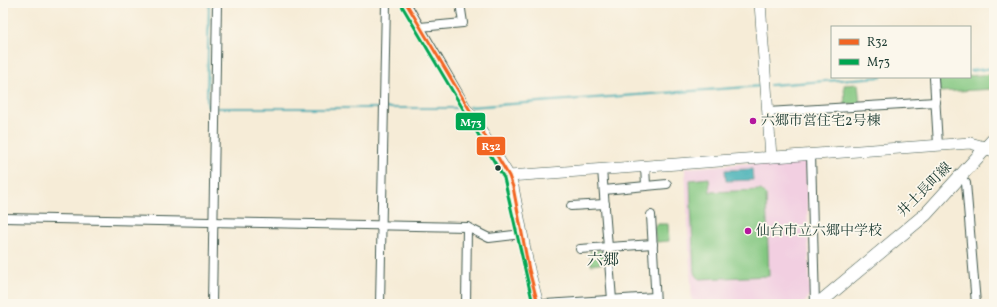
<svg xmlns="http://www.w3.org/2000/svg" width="997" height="307" viewBox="0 0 997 307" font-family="Vollkorn,'Noto Serif JP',serif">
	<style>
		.built { fill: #f2cfe1 }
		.green { fill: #85c882; stroke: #52825b }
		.water { fill: #39abb2; stroke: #2c7473 }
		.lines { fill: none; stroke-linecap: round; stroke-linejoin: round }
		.stream { stroke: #39abb2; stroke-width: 2 }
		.street-casing { stroke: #3f574c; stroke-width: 10 }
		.secondary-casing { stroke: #3f574c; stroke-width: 12 }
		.primary-casing { stroke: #3f574c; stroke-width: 14 }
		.street { stroke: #fff; stroke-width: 8 }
		.secondary { stroke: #fff; stroke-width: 11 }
		.primary { stroke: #fff; stroke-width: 13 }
		.bus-1-casing { stroke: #fbf7ec; stroke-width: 6 }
		.bus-2-casing { stroke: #fbf7ec; stroke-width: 6 }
		.bus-1 { stroke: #f26522; stroke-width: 3 }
		.bus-2 { stroke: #00a651; stroke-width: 3 }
		.poi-dot { fill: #b5179e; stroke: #fbf7ec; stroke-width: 1.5 }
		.bus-dot { fill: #1f3d34; stroke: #fbf7ec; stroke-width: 1.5 }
		.labels { text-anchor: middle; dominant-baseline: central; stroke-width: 3.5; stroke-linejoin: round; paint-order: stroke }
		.poi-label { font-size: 14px; fill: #1f3d34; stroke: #fbf7ec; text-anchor: start }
		.street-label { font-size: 14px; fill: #1f3d34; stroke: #fbf7ec }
		.quarter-label { font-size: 16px; fill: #1f3d34; stroke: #fbf7ec }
		.line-badge { stroke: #fbf7ec; stroke-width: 1.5 }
		.badge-label { font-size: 11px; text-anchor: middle; font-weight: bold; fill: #fff }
	</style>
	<rect width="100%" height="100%" fill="#fbf7ec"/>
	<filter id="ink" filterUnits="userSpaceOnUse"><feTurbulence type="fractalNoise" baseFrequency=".025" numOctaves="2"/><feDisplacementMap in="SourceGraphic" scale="8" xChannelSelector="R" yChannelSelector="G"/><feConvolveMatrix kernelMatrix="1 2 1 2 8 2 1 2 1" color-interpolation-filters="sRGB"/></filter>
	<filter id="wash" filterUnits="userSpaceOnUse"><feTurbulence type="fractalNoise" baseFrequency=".012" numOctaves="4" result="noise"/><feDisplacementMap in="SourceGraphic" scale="16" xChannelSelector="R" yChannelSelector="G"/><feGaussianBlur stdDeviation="0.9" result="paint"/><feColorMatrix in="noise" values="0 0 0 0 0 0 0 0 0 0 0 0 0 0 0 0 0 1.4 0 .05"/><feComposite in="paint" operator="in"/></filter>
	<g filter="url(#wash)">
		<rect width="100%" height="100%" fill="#f6ecd7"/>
		<g class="built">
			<path d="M803,159L806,164L810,294L807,300L803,304H692L685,168Z"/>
			<path d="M653,300V304H592Z"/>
		</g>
		<g class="green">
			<path d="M994,74V89L939,92L938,78Z"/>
			<path d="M858,84L860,104L845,105L844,85Z"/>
			<path d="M709,178L710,192L761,190L766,195L769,276L699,279L694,272L690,180Z"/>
			<path d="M656,224H668L669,241L656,242L654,228Z"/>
			<path d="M599,250L604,253L605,263L591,265L590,251Z"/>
		</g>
		<path class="water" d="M752,169L753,180L726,181L725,170Z"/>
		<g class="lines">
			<g class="stream">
				<path d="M209,3L207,101L208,106L213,108"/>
				<path d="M970,71L994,68"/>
				<path d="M770,85L881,77"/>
				<path d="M469,107L762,86"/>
				<path d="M217,108H381"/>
				<path d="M385,108H463"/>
			</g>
		</g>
	</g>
	<g filter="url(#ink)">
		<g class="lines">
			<g class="street-casing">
				<g id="street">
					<path d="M406,3L469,112"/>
					<path d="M420,27L463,23L460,3"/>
					<path d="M934,78L938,145"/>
					<path d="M767,112L936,102"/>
					<path d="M811,154L815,304"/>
					<path d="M645,166L646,186"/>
					<path d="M602,169L612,300"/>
					<path d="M960,178L966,183L976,304"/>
					<path d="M604,190L667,184"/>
					<path d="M571,206L605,204"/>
					<path d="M651,215L656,304"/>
					<path d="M3,218L467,227"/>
					<path d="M580,249L653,244"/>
					<path d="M212,304L217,3"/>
					<path d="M380,304L386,3"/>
					<path d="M466,304L467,227L489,238L522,234"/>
					<path d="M545,304L655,297"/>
				</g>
			</g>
			<g class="secondary-casing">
				<g id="secondary">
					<path d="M760,3L771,157"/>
					<path d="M469,112L509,176L513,187L529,270L538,304"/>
					<path d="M509,176L970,143L988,148L994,152"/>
				</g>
			</g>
			<g class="primary-casing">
				<path id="primary" d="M818,304L926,214L994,139"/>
			</g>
			<use href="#street" class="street"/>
			<use href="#secondary" class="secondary"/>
			<use href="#primary" class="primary"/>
			<g class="bus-1-casing">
				<path id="bus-1" d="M406,3L509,176L513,187L529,270L538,304"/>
			</g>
			<g class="bus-2-casing">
				<path id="bus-2" d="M402,6L504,178L533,304"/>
			</g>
			<use href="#bus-1" class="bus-1"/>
			<use href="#bus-2" class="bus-2"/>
		</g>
	</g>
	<g class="poi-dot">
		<circle cx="753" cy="121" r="4"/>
		<circle cx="748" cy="231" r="4"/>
	</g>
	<circle class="bus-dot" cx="498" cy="168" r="3.5"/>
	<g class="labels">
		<g class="poi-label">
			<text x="761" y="121">六郷市営住宅2号棟</text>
			<text x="756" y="231">仙台市立六郷中学校</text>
		</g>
		<g class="street-label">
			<text transform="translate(925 190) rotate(-45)">井土長町線</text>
		</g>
		<g class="quarter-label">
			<text x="603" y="261">六郷</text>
		</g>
	</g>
	<g class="line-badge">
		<rect x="455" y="112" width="31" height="19" rx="4" fill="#00a651"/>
		<rect x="476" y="136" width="30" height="20" rx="4" fill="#f26522"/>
	</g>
	<g class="badge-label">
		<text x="471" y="126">M73</text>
		<text x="491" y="150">R32</text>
	</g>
	<rect width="997" height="307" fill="none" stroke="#fbf7ec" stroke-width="16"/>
	<rect x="831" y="26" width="140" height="52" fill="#fbf7ec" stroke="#a3ada2"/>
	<rect x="839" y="39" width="20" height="6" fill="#f26522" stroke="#a3ada2"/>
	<text x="867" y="46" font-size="12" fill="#1f3d34">R32</text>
	<rect x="839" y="59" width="20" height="6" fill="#00a651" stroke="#a3ada2"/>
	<text x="867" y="66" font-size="12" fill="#1f3d34">M73</text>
</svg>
